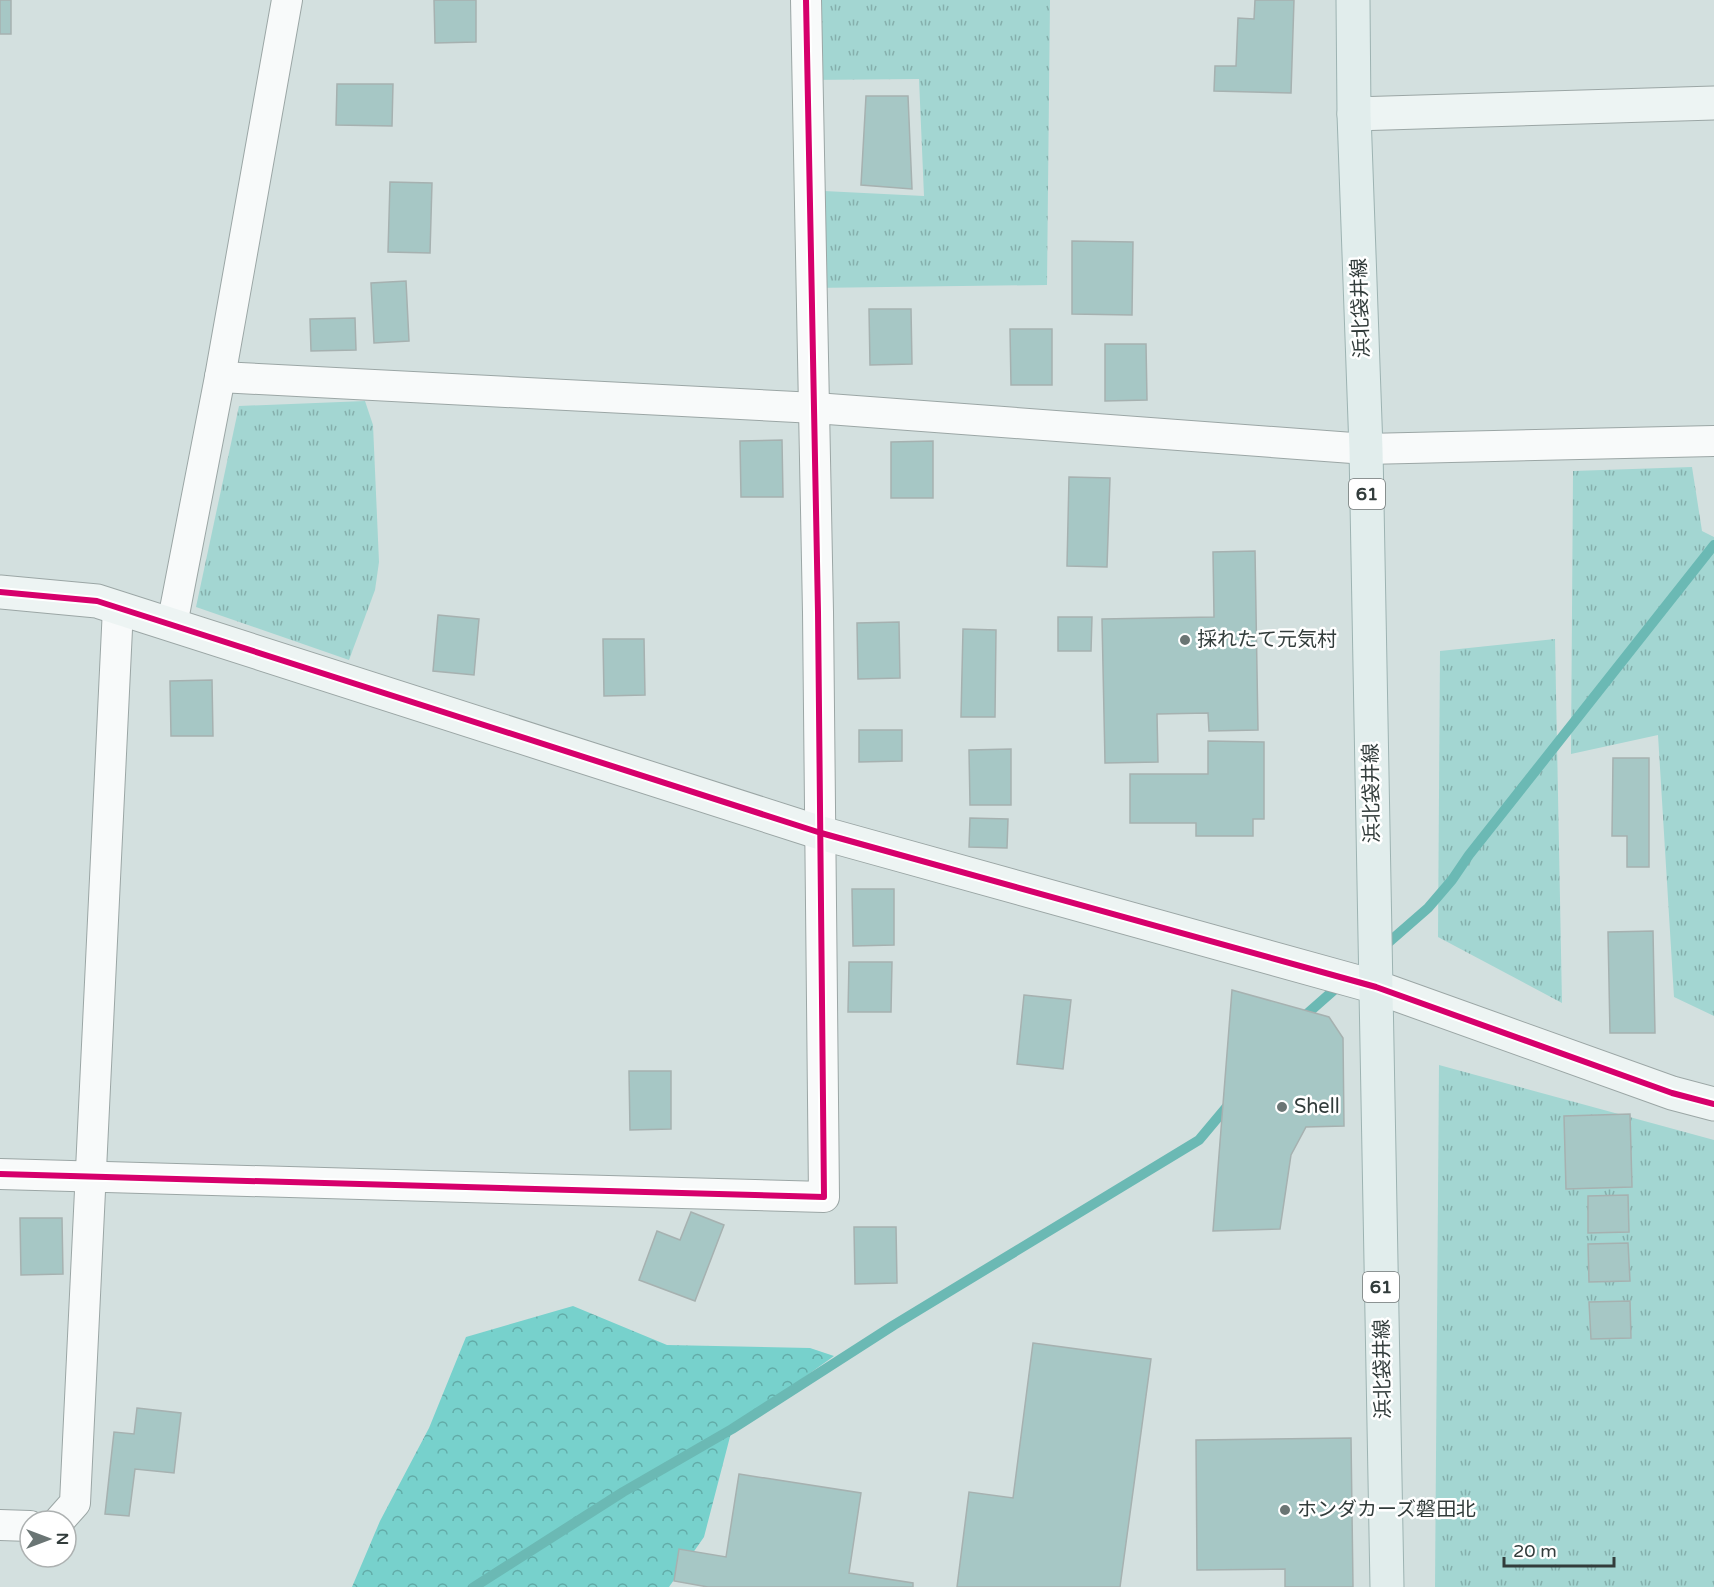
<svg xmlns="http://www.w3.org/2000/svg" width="1714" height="1587" viewBox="0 0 1714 1587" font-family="'Varela Round','Noto Sans JP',sans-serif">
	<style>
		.grass { fill: url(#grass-tufts) }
		.forest { fill: url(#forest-crowns) }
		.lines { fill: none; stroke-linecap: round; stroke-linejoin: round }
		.stream { stroke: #6bb9b4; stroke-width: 10 }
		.building { fill: #a6c7c5; stroke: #a6b1b0; stroke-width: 1.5 }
		.street-casing { stroke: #9ba6a5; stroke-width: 32 }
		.secondary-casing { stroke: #9ba6a5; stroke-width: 35 }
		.primary-casing { stroke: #9db3b2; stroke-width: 35 }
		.street { stroke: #f8fafa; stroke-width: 30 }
		.secondary { stroke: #edf4f3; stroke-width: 33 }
		.primary { stroke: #e1edec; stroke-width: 33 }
		.cycleway-casing { stroke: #fff; stroke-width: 10 }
		.cycleway { stroke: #d6006c; stroke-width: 6 }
		.poi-dot { fill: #6a7574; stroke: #fff; stroke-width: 2 }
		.labels { text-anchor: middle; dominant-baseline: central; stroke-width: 5; stroke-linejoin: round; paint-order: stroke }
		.shield { fill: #fff; stroke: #707676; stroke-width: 1.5 }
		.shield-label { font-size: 18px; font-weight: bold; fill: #323c3b }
		.street-label { font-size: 20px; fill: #323c3b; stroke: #fff }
		.poi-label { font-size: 20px; fill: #323c3b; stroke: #fff; text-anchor: start }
	</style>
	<defs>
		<pattern id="grass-tufts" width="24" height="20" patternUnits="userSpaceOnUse" patternTransform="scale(1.5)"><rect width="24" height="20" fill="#a3d6d2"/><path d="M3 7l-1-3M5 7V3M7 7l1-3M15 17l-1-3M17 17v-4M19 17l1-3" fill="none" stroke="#85afac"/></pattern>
		<pattern id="forest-crowns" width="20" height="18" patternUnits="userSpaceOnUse" patternTransform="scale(1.5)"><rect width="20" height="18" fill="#77d1cc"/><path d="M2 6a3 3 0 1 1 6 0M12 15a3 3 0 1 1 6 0" fill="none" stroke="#62aba7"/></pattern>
	</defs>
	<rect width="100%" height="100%" fill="#d3e0df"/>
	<g class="grass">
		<path d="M806,0H1050L1047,285L812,288L824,191L924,196L919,79L808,80Z"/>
		<path d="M365,401L373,425L379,562L375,590L349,660L196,607L239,406Z"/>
		<path d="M1692,467L1702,531L1714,537V1016L1674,997L1658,735L1571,754L1573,471Z"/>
		<path d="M1555,639L1562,1003L1438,937L1440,651Z"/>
		<path d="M1439,1065L1714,1140V1587H1435Z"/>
	</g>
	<path class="forest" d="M573,1306L667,1345L810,1348L834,1356L732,1429L704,1537L669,1587H352L380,1521L429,1428L466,1337Z"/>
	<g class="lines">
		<g class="stream">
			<path d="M1381,949L1428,908L1452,880L1469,855L1714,545"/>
			<path d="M1300,1020L1342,983"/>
			<path d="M474,1587L623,1492L732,1429L894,1325L1199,1140L1230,1103"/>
		</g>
	</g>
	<g class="building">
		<rect x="0" y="0" width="11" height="34"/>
		<path d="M434,0H476V42L435,43Z"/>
		<path d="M1255,0H1294L1291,93L1214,91L1215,66H1236L1238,18L1254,19Z"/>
		<path d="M337,84H393L392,126L336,125Z"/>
		<path d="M866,96H908L912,189L861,185Z"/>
		<path d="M390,182L432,183L430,253L388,252Z"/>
		<path d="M1072,241L1133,242L1132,315L1072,314Z"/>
		<path d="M406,281L409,341L374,343L371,283Z"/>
		<path d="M869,309H911L912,364L870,365Z"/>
		<path d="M355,318L356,350L311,351L310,319Z"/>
		<path d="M1010,329H1052V385H1011Z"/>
		<path d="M1105,344H1146L1147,400L1105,401Z"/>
		<path d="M782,440L783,497H741L740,441Z"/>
		<path d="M933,441V498H891V442Z"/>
		<path d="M1069,477L1110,478L1107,567L1067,566Z"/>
		<path d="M1255,551L1258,730L1209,731L1208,713L1157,714L1158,762L1105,763L1102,619L1214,617L1213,552Z"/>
		<path d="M438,615L479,619L474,675L433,671Z"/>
		<path d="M1058,617H1092L1091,651H1058Z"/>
		<path d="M899,622L900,678L858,679L857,623Z"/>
		<path d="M963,629L996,630L995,717H961Z"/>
		<path d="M603,639H644L645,695L604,696Z"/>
		<path d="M212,680L213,736H171L170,681Z"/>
		<path d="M859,730H902V761L859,762Z"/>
		<path d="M1208,741L1264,742V819H1253V836H1196V823H1130V774H1208Z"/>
		<path d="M1011,749V805H970L969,750Z"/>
		<path d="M1613,758H1649V867H1627V836H1612Z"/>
		<path d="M970,818L1008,819L1007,848L969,847Z"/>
		<path d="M852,889H894V945L853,946Z"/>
		<path d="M1653,931L1655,1033H1610L1608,932Z"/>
		<path d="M849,962H892L891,1012H848Z"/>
		<path d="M1232,990L1329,1017L1343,1038L1344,1126L1306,1127L1291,1155L1280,1229L1213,1231Z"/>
		<path d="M1024,995L1071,1000L1063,1069L1017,1064Z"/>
		<path d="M629,1071H671V1129L630,1130Z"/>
		<path d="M1630,1114L1632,1187L1566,1189L1564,1116Z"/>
		<path d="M1628,1195L1629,1232L1588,1233V1196Z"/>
		<path d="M691,1212L724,1225L695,1301L639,1280L657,1231L680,1240Z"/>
		<path d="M20,1218H62L63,1274L21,1275Z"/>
		<path d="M854,1227H896L897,1283L855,1284Z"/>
		<path d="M1628,1243L1630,1281L1589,1282L1588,1244Z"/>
		<path d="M1630,1301L1631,1338L1591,1339L1589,1302Z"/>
		<path d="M1033,1343L1151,1359L1120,1587H957L969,1492L1013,1498Z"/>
		<path d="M137,1408L181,1413L174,1473L135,1469L129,1516L105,1514L114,1432L134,1434Z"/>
		<path d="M1351,1438L1353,1587H1285V1569L1197,1570L1196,1440Z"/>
		<path d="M739,1474L861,1493L849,1573L913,1583V1587H708L674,1581L679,1549L726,1557Z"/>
	</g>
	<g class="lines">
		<g class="street-casing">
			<g id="street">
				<path d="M220,377L815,408L1366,449L1714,441"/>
				<path d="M172,625L220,377L287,0"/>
				<path d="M0,1174L824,1197L818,612L806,0"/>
				<path d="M59,1521L75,1503L118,608"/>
				<path d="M0,1525L30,1526"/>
			</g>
		</g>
		<g class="secondary-casing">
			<g id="secondary">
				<path d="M1354,114L1714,103"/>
				<path d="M0,592L97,601L821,833L1376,987L1672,1093L1714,1104"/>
			</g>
		</g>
		<g class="primary-casing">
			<path id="primary" d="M1353,0L1354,114L1366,449L1387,1587"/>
		</g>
		<use href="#street" class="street"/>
		<use href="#secondary" class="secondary"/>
		<use href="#primary" class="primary"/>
		<g class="cycleway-casing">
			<g id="cycleway">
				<path d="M0,592L97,601L821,833L1376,987L1672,1093L1714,1104"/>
				<path d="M0,1174L824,1197L818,612L806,0"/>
			</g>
		</g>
		<use href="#cycleway" class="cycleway"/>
	</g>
	<g class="poi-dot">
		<circle cx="1185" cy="640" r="6"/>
		<circle cx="1282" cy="1107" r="6"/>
		<circle cx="1285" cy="1510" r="6"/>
	</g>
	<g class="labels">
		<g class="shield">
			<rect x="1349" y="479" width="36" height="30" rx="4.5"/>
			<rect x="1363" y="1272" width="36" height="30" rx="4.5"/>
		</g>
		<g class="shield-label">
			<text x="1367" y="494">61</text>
			<text x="1381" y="1287">61</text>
		</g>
		<g class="street-label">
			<text transform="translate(1361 308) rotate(-92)">浜北袋井線</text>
			<text transform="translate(1372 793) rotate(-91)">浜北袋井線</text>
			<text transform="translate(1383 1369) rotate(-91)">浜北袋井線</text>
		</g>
		<g class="poi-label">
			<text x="1197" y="640">採れたて元気村</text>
			<text x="1294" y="1107">Shell</text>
			<text x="1297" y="1510">ホンダカーズ磐田北</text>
		</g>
	</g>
	<g transform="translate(48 1539) rotate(90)"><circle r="28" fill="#ffffff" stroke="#adb1b1" stroke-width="1.5"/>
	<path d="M0-4.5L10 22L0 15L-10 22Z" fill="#6a7574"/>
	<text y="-9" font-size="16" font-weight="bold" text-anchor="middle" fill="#323c3b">N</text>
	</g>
	<path d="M1504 1557v9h110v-9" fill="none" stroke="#323c3b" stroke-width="3"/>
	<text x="1513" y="1557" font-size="18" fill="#323c3b" stroke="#ffffff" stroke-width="4.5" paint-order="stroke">20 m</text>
</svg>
